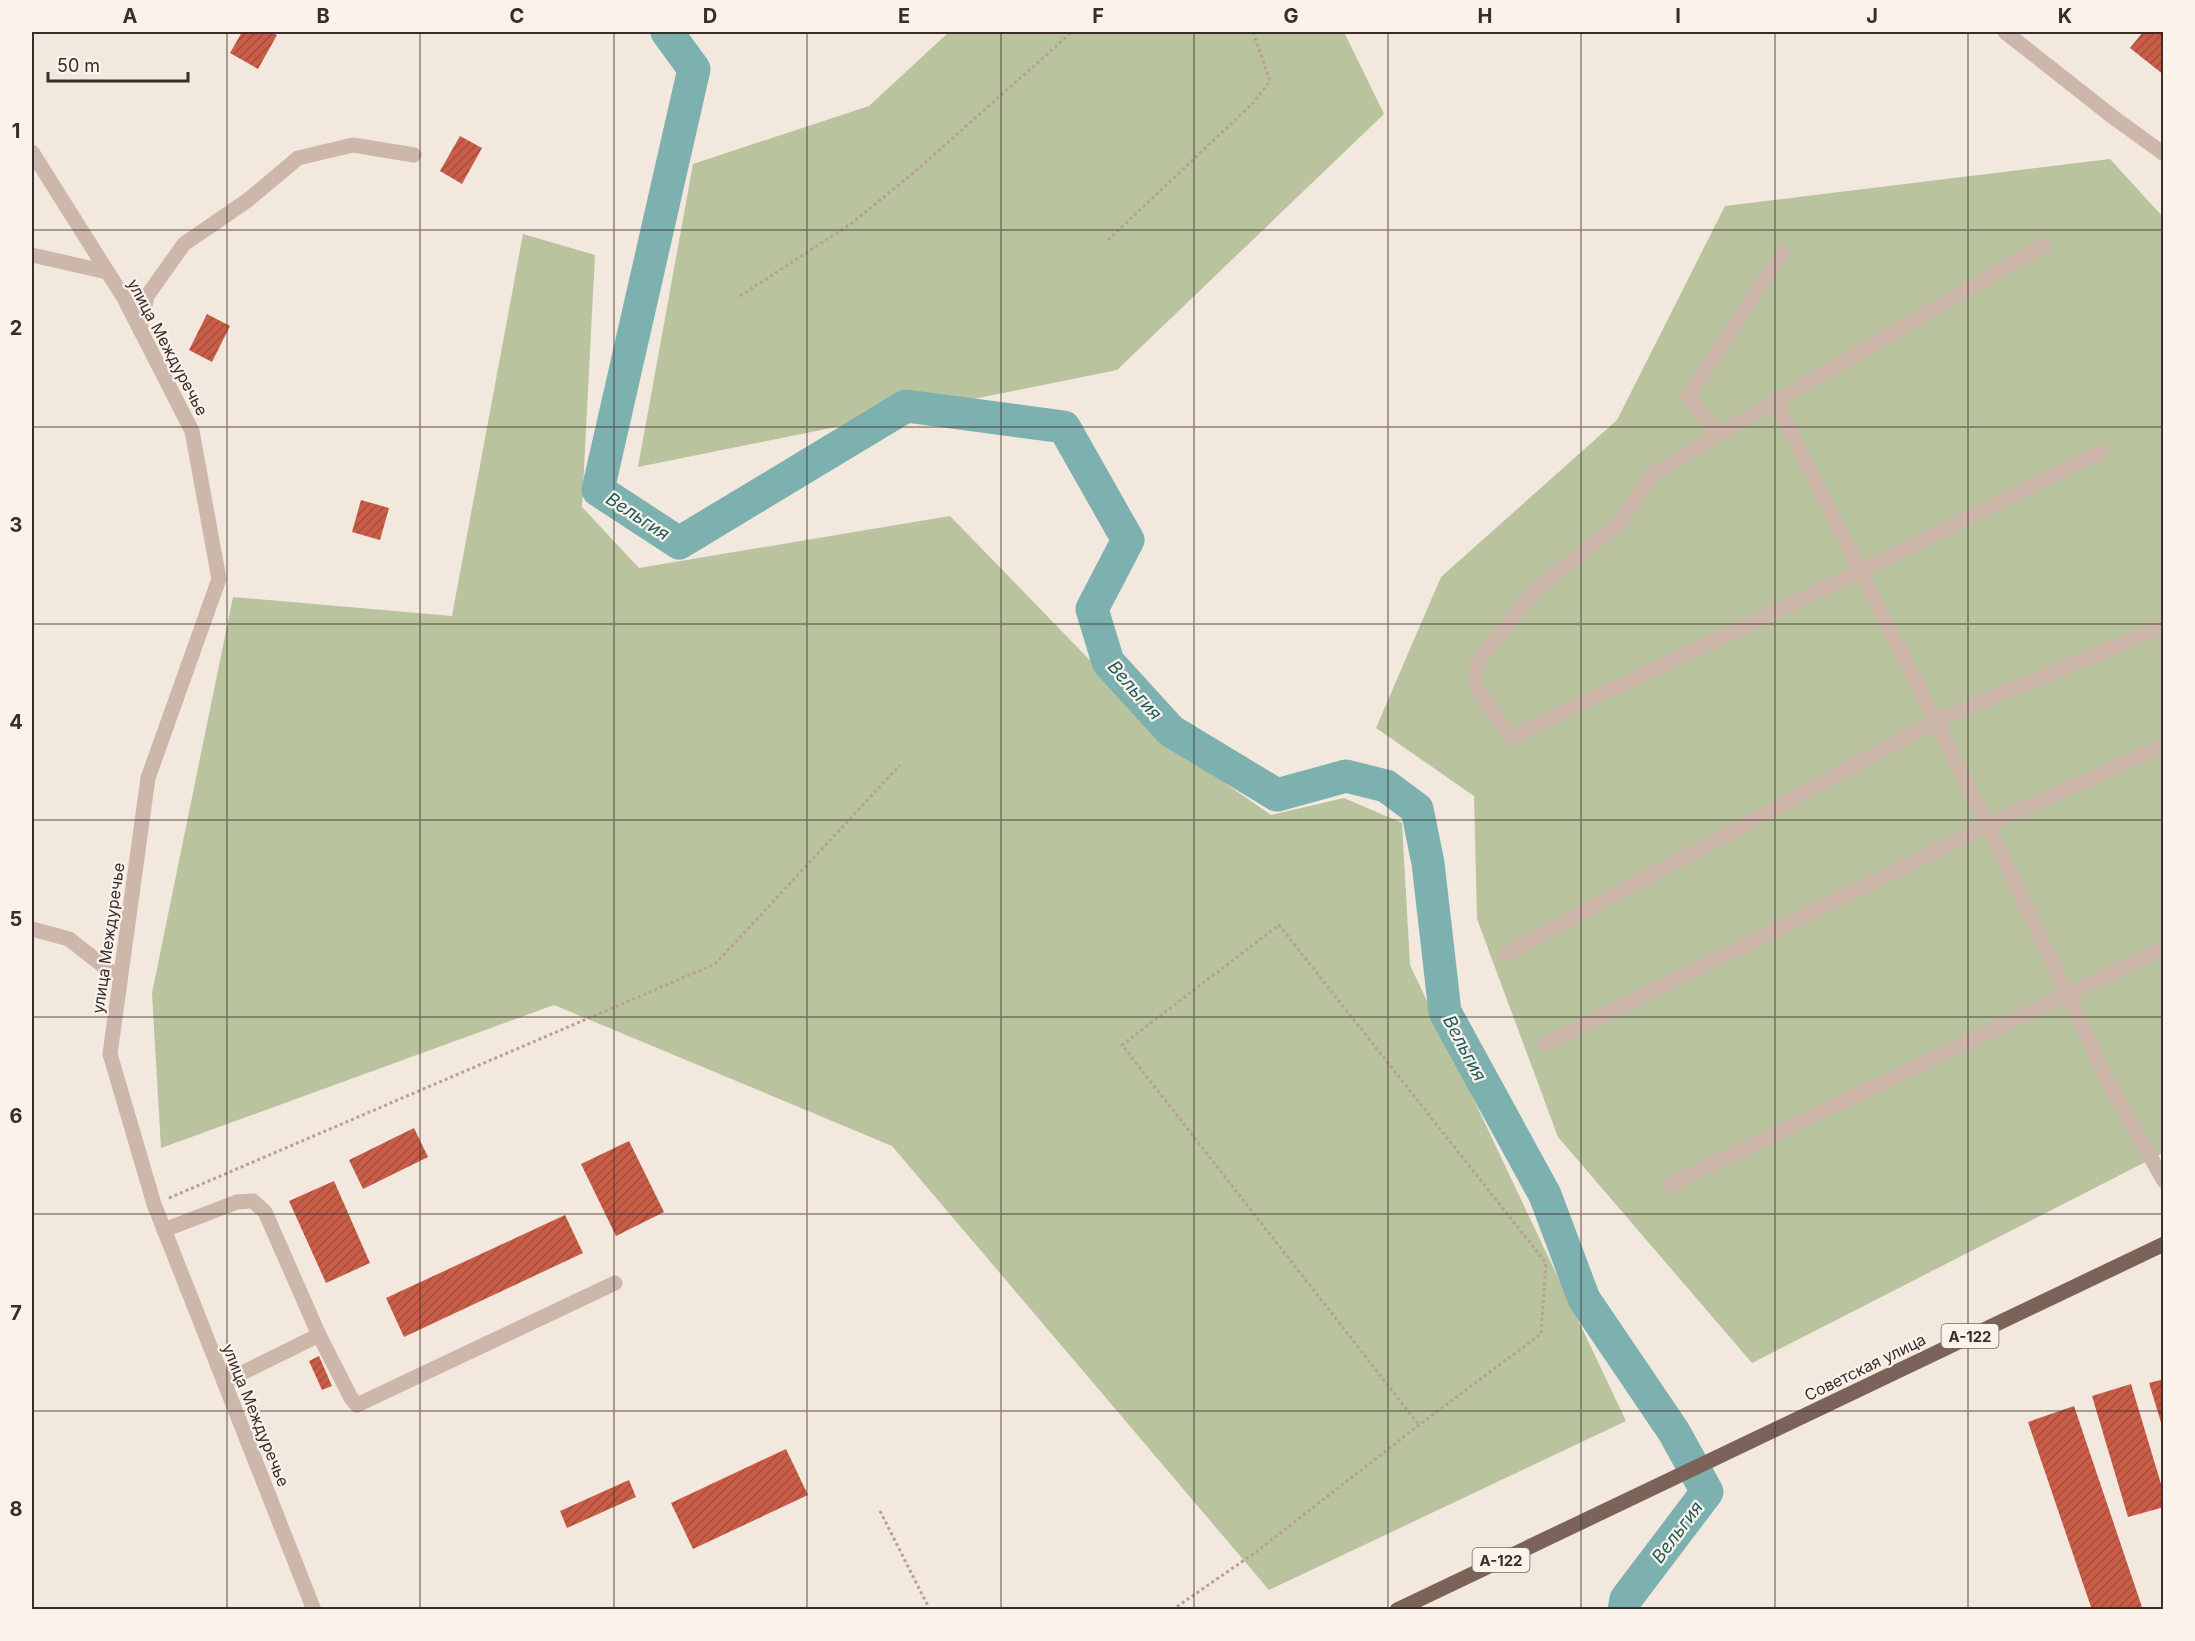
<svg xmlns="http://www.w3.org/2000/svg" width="2195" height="1641" viewBox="0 0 2195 1641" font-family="Inter,sans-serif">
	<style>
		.green { fill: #b9c39e }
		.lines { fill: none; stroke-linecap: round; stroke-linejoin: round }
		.river { stroke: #7cb1b0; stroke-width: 33 }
		.building { fill: url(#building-hatch) }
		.path { stroke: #b8a194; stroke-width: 3; stroke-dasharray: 3 3; stroke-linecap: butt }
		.minor { stroke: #ccb7aa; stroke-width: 15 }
		.major { stroke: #7c635a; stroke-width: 15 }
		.grid { fill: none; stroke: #392d29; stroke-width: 1.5; stroke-opacity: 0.55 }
		.labels { text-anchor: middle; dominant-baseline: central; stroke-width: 4.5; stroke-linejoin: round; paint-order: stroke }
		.shield { fill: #fbf2eb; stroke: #736863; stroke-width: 1.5 }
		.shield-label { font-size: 15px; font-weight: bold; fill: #392d29 }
		.street-label { font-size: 16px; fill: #392d29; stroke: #fbf2eb }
		.water-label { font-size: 18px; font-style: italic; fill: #1e5c5c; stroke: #fbf2eb }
		.neatline { fill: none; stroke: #392d29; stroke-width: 2 }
		.grid-label { font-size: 20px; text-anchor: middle; font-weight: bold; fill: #392d29 }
	</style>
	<defs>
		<pattern id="building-hatch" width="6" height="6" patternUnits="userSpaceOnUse" patternTransform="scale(1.5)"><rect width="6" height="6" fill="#c95d47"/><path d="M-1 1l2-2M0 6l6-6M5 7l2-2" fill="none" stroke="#a44d3b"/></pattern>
	</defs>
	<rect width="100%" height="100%" fill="#f3e8de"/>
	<g class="green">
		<path d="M949,32H1344L1384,114L1117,370L638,467L693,164L869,106Z"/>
		<path d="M2110,159L2163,217V1153L1752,1363L1558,1137L1477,919L1474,796L1376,728L1441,577L1617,420L1725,206Z"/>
		<path d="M523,234L595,255L582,507L639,568L950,516L1177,750L1271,815L1344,798L1402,823L1410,965L1626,1421L1269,1590L892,1146L554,1005L161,1148L152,993L233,597L452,616Z"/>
	</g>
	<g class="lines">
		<path class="river" d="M667,32L694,69L598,490L679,543L906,406L1064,427L1128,540L1092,609L1108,662L1171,731L1277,795L1346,776L1386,786L1417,809L1428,863L1445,1012L1545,1195L1584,1299L1674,1432L1707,1492L1626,1599L1624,1610"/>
	</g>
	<g class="building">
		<path d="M242,32H271L277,35L258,69L230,53Z"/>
		<path d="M2143,32H2164V75L2130,48Z"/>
		<path d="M460,136L482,148L462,184L440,171Z"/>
		<path d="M207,314L230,326L212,362L189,350Z"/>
		<path d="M361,500L389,508L380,540L352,532Z"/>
		<path d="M414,1128L428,1157L363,1189L349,1160Z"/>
		<path d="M629,1141L664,1212L616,1236L581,1164Z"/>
		<path d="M334,1181L370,1263L326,1283L289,1201Z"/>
		<path d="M565,1215L583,1253L404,1337L386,1298Z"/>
		<path d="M319,1356L332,1386L322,1390L309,1361Z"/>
		<path d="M2164,1379V1429H2163L2149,1383Z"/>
		<path d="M2131,1384L2164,1494V1507L2128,1517L2092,1396Z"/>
		<path d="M2074,1406L2143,1610H2092L2028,1422Z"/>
		<path d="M786,1449L808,1495L693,1549L671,1503Z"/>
		<path d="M629,1480L636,1497L567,1528L560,1511Z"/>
	</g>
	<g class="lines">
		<g class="path">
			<path d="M1108,240L1253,103L1270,81L1253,32"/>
			<path d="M740,296L852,223L918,169L1072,32"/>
			<path d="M169,1198L715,964L900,765"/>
			<path d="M880,1511L930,1610"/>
			<path d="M1172,1610L1256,1552L1419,1425L1541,1334L1546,1263L1279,925L1122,1045L1419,1425"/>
		</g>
		<g class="minor">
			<path d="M2005,32L2113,117L2164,154"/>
			<path d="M32,152L124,298L192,431L219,579L148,778L110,1054L154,1204L314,1610"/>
			<path d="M1782,253L1688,397L1719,434L2044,245"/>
			<path d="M32,255L107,272"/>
			<path d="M140,330L147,296L184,244L248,200L298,158L353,145L414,155"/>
			<path d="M1776,402L1988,825L2107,1080L2164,1181"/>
			<path d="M1719,434L1652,475L1618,525L1539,586L1477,662L1476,687L1511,737L1861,571L2101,452"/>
			<path d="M32,929L69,939L120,979"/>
			<path d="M1506,954L1936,721L2164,626"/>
			<path d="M1545,1044L1988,825L2164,745"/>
			<path d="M1669,1185L2164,948"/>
			<path d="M164,1230L237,1202L253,1201L265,1212L319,1335L224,1382"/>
			<path d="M319,1335L351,1398L357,1405L615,1283"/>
		</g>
		<path class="major" d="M1397,1610L2164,1244"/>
	</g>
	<path class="grid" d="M227,32V1610M420,32V1610M614,32V1610M807,32V1610M1001,32V1610M1194,32V1610M1388,32V1610M1581,32V1610M1775,32V1610M1968,32V1610M32,230H2164M32,427H2164M32,624H2164M32,820H2164M32,1017H2164M32,1214H2164M32,1411H2164"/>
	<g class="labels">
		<g class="shield">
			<rect x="1941.5" y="1324" width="57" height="24" rx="4.5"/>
			<rect x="1472.5" y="1548" width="57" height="24" rx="4.5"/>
		</g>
		<g class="shield-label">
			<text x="1970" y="1336">А-122</text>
			<text x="1501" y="1560">А-122</text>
		</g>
		<g class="street-label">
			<text transform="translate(168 347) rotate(62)">улица Междуречье</text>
			<text transform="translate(108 938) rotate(-82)">улица Междуречье</text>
			<text transform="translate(1865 1367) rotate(-26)">Советская улица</text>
			<text transform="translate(256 1415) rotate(68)">улица Междуречье</text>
		</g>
		<g class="water-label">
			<text transform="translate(638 516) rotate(33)">Вельгия</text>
			<text transform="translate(1135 690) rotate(49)">Вельгия</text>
			<text transform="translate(1465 1048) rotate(62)">Вельгия</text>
			<text transform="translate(1677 1532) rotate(-53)">Вельгия</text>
		</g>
	</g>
	<rect width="2195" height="1641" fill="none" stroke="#fbf2eb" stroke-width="66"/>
	<path d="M48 72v9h140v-9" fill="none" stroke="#392d29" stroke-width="3"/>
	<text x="57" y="72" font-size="18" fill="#392d29" stroke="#fbf2eb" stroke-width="4.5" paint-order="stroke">50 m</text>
	<rect x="33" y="33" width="2129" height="1575" class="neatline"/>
	<g class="grid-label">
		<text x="130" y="23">A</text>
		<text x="323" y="23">B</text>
		<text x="517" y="23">C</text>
		<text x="710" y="23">D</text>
		<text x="904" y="23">E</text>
		<text x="1098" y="23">F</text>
		<text x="1291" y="23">G</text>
		<text x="1485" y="23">H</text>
		<text x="1678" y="23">I</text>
		<text x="1872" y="23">J</text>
		<text x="2065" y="23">K</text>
		<text x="16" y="138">1</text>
		<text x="16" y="335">2</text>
		<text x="16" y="532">3</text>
		<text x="16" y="729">4</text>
		<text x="16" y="926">5</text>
		<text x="16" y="1123">6</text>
		<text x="16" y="1320">7</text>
		<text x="16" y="1516">8</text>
	</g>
</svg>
